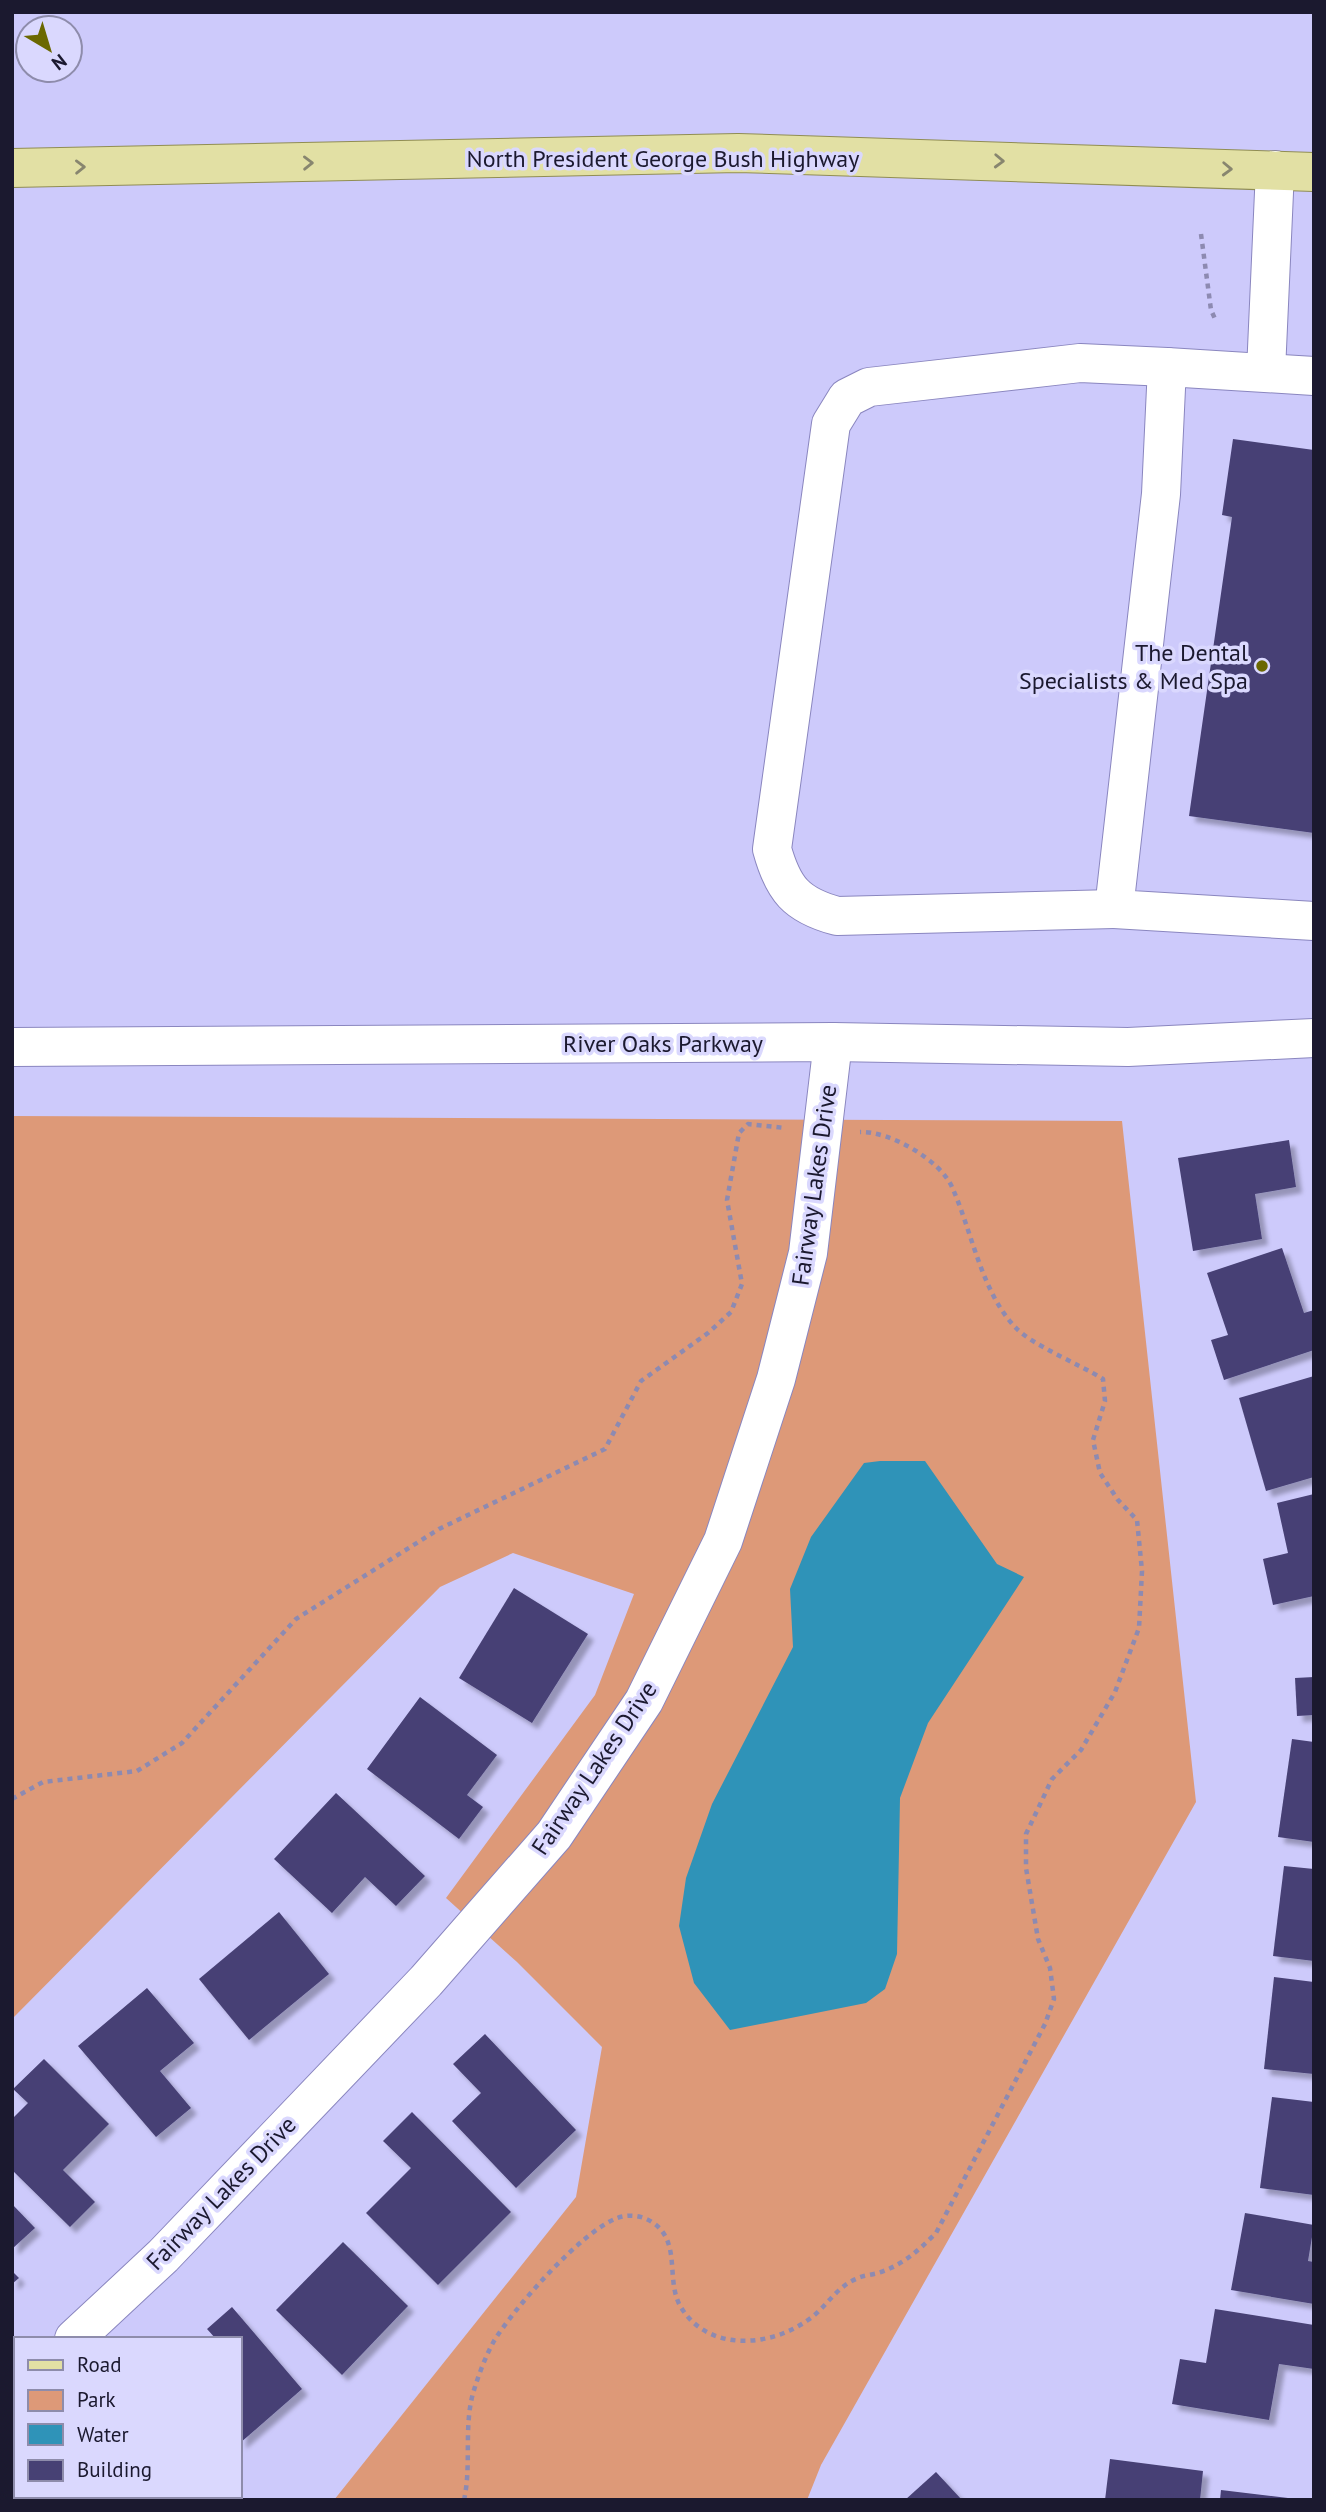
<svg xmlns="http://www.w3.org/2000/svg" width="1326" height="2512" viewBox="0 0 1326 2512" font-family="'PT Sans',sans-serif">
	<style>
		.green { fill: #dd9978 }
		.water { fill: #2f93b8 }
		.building { fill: #474174; filter: url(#shadow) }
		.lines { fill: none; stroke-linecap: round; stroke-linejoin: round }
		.minor-casing { stroke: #8a86bf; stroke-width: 40 }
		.major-casing { stroke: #908d53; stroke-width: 40 }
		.path { stroke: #8d8ab1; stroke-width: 4.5; stroke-dasharray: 5 5; stroke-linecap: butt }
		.minor { stroke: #fff; stroke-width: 38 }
		.major { stroke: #e2e0a4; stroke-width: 38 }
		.oneway { stroke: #88866f }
		.poi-dot { fill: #6b6801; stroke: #dad8fe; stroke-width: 2.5 }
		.labels { text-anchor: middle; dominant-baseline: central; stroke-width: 7; stroke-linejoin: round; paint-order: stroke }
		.street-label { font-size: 24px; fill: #1b192f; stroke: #dad8fe }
		.poi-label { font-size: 24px; fill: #1b192f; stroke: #dad8fe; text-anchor: end }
	</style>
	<defs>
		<filter id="shadow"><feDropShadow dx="6" dy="6" stdDeviation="2" flood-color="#0004"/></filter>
	</defs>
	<rect width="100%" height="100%" fill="#cdcafb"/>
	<path class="green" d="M12,1116L1122,1121L1196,1802L821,2465L807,2500H334L576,2197L602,2047L517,1962L446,1898L595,1695L634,1594L513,1553L440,1587L12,2019Z"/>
	<path class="water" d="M880,1461H925L997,1564L1024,1577L928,1723L900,1798L897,1954L885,1989L866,2003L730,2030L694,1983L679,1926L686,1878L712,1804L793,1647L790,1589L811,1537L864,1463Z"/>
	<g class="building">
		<path d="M1233,439L1314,450V833L1189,816L1232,517L1222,515Z"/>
		<path d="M1289,1140L1296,1187L1255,1194L1262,1239L1193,1251L1178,1158Z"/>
		<path d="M1282,1248L1304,1313L1314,1310V1350L1224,1380L1211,1340L1228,1335L1207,1273Z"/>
		<path d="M1314,1376V1477L1266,1491L1239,1398Z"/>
		<path d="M1314,1494V1596L1273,1605L1263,1559L1288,1553L1277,1503Z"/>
		<path d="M514,1588L588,1634L532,1723L459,1678Z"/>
		<path d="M1314,1677V1715L1297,1716L1295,1678Z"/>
		<path d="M420,1697L497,1755L467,1795L483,1807L459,1839L367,1769Z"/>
		<path d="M1292,1739L1314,1742V1842L1278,1837Z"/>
		<path d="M336,1793L425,1876L396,1906L365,1877L332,1913L274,1859Z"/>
		<path d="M1284,1866L1314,1869V1961L1273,1956Z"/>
		<path d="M279,1912L329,1974L249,2040L199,1979Z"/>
		<path d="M1274,1977L1314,1982V2074L1264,2069Z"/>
		<path d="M147,1988L194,2043L160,2071L191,2108L156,2137L78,2046Z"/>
		<path d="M485,2034L576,2130L516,2188L452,2121L481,2093L453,2064Z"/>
		<path d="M44,2059L109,2124L63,2170L95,2202L70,2227L12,2170V2119L28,2103L13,2089Z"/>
		<path d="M1272,2097L1314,2102V2195L1260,2188Z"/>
		<path d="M412,2112L511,2212L438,2285L366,2213L411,2168L383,2141Z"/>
		<path d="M12,2204L35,2228L12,2249Z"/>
		<path d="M1245,2213L1314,2225L1308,2261L1314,2262V2304L1231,2290Z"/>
		<path d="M343,2242L408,2306L342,2375L276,2310Z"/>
		<path d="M12,2271L19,2278L12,2284Z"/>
		<path d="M232,2307L302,2389L240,2443V2339H216L207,2329Z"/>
		<path d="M1215,2309L1314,2325V2369L1279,2364L1269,2420L1172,2404L1180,2359L1206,2363Z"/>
		<path d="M1110,2459L1203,2471L1200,2500H1105Z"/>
		<path d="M936,2472L962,2500H905Z"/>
		<path d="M1221,2490L1288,2498V2500H1220Z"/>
		<path d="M25,2496H42L46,2500H21Z"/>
		<path d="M88,2496H212L209,2500H91Z"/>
	</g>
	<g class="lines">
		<g class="minor-casing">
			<g id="minor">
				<path d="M1266,371L1275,170"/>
				<path d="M1314,376L1167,367L1161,494L1114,909L1314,921"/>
				<path d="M1114,909L837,916C796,905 783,889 772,849L831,424L847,398L869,387L1080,363L1167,367"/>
				<path d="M12,1047L833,1042L1128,1047L1314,1038"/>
				<path d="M74,2339L163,2256L426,1981L554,1835L644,1701L723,1541L776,1379L808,1253L833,1042"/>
				<path d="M12,2397L16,2394"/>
			</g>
		</g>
		<g class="major-casing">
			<path id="major" d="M12,168L738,153L1314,172"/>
		</g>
		<g class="path">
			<path d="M1201,234L1211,310L1216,321"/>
			<path d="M12,1799L43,1782L137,1771L182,1743L296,1619L439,1529L605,1449L641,1381L708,1333L731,1312L742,1284L727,1200L739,1133L748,1124L785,1128"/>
			<path d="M464,2500C472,2464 463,2425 474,2390C479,2374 486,2355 494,2341C514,2308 581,2232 617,2218C628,2214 641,2215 652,2222C683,2242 664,2282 682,2309C710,2352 770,2347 808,2320C826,2308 835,2288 856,2279C863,2275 873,2275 881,2272C904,2264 919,2250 936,2233L1045,2024L1054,1999L1050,1968L1038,1939L1026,1868V1834L1052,1779L1081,1750L1115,1692L1139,1628L1142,1571L1137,1520L1118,1500L1100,1473L1093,1440L1105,1401L1103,1379C1081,1365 1032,1345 1016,1328C981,1292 972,1231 952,1187C940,1160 890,1131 860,1132"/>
		</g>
		<use href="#minor" class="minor"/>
		<use href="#major" class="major"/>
	</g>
	<defs><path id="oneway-chevron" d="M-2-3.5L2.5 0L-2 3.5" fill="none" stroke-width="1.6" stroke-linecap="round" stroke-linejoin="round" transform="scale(1.75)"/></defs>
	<g class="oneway">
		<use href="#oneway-chevron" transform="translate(999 161) rotate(2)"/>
		<use href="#oneway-chevron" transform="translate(308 163) rotate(-1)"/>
		<use href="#oneway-chevron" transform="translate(80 167) rotate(-1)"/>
		<use href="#oneway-chevron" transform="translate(1227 169) rotate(2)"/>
	</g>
	<circle class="poi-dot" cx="1262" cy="666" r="7"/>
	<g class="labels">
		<g class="street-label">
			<text x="663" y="158">North President George Bush Highway</text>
			<text x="663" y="1043">River Oaks Parkway</text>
			<text transform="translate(814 1185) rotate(-82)">Fairway Lakes Drive</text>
			<text transform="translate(594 1768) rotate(-56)">Fairway Lakes Drive</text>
			<text transform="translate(221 2193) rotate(-46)">Fairway Lakes Drive</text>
		</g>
		<g class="poi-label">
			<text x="1248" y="652">The Dental<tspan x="1248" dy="28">Specialists &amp; Med Spa</tspan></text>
		</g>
	</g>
	<rect width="1326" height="2512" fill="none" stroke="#1b192f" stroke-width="28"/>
	<rect x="14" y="2337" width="228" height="161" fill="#dad8fe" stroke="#8e8cab" stroke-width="2"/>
	<rect x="28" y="2360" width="35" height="10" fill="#e2e0a4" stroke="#8e8cab" stroke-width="2"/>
	<text x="77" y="2372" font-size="21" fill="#1b192f">Road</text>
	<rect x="28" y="2390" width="35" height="21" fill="#dd9978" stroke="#8e8cab" stroke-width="2"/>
	<text x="77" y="2407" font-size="21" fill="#1b192f">Park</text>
	<rect x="28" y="2424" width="35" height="21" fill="#2f93b8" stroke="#8e8cab" stroke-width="2"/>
	<text x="77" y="2442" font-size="21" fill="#1b192f">Water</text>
	<rect x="28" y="2460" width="35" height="21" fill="#474174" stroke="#8e8cab" stroke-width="2"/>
	<text x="77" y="2477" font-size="21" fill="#1b192f">Building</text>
	<g transform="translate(49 49) rotate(142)"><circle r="33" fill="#dad8fe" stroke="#8e8cab" stroke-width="2"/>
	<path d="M0-5L12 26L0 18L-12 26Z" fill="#6b6801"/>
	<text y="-10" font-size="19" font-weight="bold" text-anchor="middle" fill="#1b192f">N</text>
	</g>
</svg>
